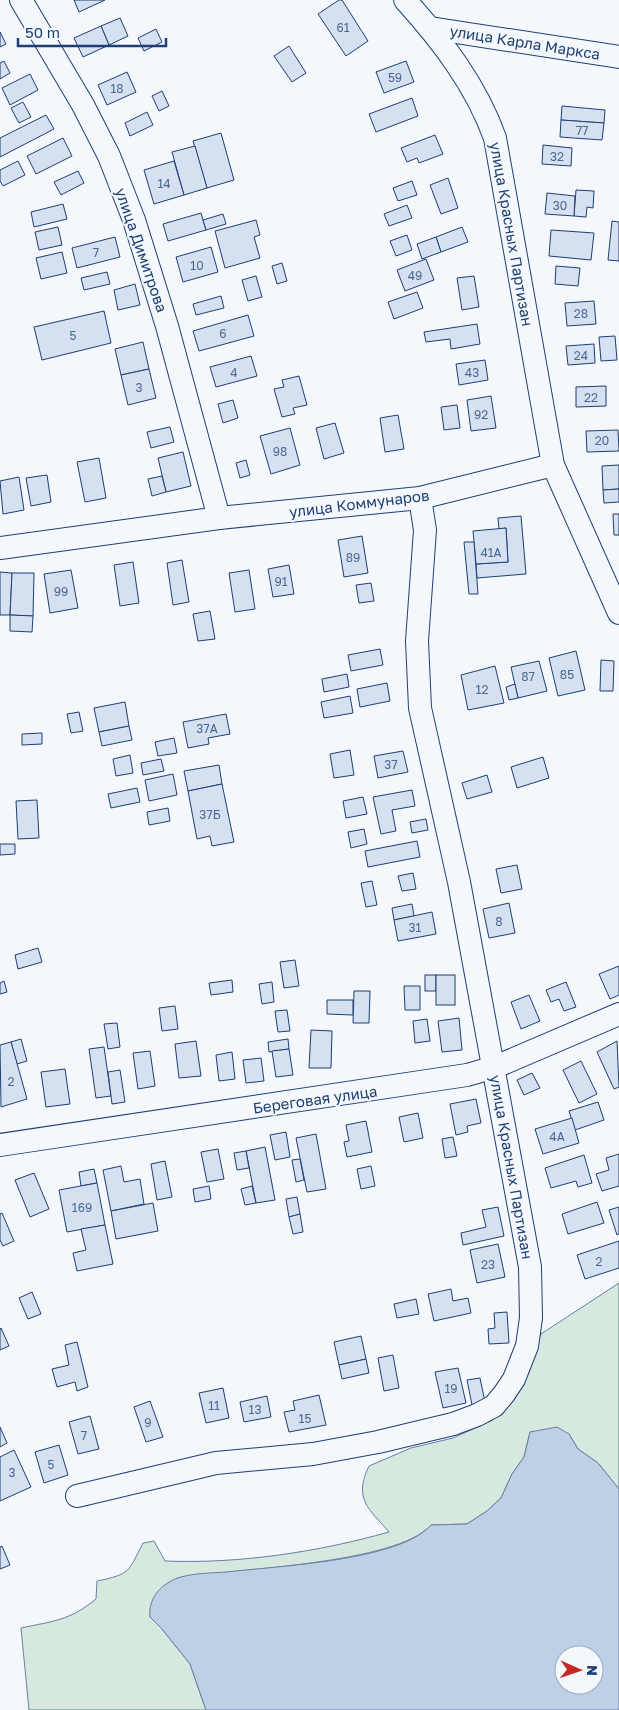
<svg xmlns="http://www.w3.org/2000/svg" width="619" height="1710" viewBox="0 0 619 1710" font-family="'Golos Text',sans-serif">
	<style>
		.green { fill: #d7e8df; stroke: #687fa3 }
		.water { fill: #bed0e5; stroke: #687fa3; fill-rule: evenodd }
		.building { fill: #d5e0f0; stroke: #1d3f73 }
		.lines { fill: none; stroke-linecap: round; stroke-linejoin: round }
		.minor-casing { stroke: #1d3f73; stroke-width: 24 }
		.minor { stroke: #f4f7fb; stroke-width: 22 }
		.labels { text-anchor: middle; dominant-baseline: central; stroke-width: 4; stroke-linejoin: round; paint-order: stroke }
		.number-label { font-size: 12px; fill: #4b6792 }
		.street-label { font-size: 15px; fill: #1d3f73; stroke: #f4f7fb }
	</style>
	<rect width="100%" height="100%" fill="#f4f7fb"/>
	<path class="green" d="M619,1283V1489L598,1463L578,1449L569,1434L530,1432L524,1457L512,1474L501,1498L487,1511L467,1524L431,1525C397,1564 233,1569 177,1578L150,1617L162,1629L190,1664L206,1710H29L21,1628C53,1621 69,1621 96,1599L97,1581C131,1574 128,1572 143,1543L154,1541L165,1561C239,1564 318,1552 389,1532C369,1509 353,1499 369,1466L411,1448L453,1438L493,1420L509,1404L541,1334Z"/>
	<path class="water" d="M557,1427L569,1434L578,1449L598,1463L619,1489V1710H206L190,1664L162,1629L150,1617C148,1600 159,1586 175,1579C190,1573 211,1573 227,1572C276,1566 400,1561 431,1525L467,1524L487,1511L501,1498L512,1474L524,1457L530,1432ZM564,1655H594V1685H564Z"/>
	<g class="building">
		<path d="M74,0H105L79,12Z"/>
		<path d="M339,0H342L368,41L346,56L318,14Z"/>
		<path d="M120,18L128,36L109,45L101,26Z"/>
		<path d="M101,26L109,45L83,57L74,38Z"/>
		<path d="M156,29L162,42L144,51L138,38Z"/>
		<path d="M0,32L6,44L0,47Z"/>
		<path d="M289,46L306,73L292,82L274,56Z"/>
		<path d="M4,61L10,73L0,79V63Z"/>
		<path d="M406,61L414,82L384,93L376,72Z"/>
		<path d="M127,72L136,92L107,105L98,85Z"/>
		<path d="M30,74L38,90L10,105L2,88Z"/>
		<path d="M162,91L169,106L159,111L152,96Z"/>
		<path d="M412,98L418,116L376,132L369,114Z"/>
		<path d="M23,102L31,117L19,123L11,108Z"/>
		<path d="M562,106L605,110L604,123L561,120Z"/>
		<path d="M147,112L153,125L130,136L125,123Z"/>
		<path d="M46,115L54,129L0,157V138Z"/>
		<path d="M561,120L604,123L602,140L560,137Z"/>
		<path d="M221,133L234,180L207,188L193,141Z"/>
		<path d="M435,135L443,154L419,163L417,158L407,162L401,148Z"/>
		<path d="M63,138L72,156L36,174L27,156Z"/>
		<path d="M543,145L572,148L571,166L542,164Z"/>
		<path d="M195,146L207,188L184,195L172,152Z"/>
		<path d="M18,161L25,175L3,186L0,181V170Z"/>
		<path d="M174,161L184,195L154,204L144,170Z"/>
		<path d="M78,171L84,183L61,195L54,182Z"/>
		<path d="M448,178L458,208L441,214L430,185Z"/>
		<path d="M412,181L417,195L398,201L393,188Z"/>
		<path d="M576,190L594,191L593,208L587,207L586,217L574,216Z"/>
		<path d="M547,193L575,196L574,216L545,214Z"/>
		<path d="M63,204L67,219L34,227L31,212Z"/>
		<path d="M407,205L412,218L389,226L384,214Z"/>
		<path d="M201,213L206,230L168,241L163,224Z"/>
		<path d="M223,214L226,224L206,230L203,220Z"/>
		<path d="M256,220L260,235L254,237L260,258L225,268L215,231Z"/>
		<path d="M612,221L619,222V261L608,260Z"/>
		<path d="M58,227L62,245L39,250L35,232Z"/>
		<path d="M462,227L468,242L441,252L436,237Z"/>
		<path d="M551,230L594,233L591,260L549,256Z"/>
		<path d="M407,235L412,250L396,256L390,241Z"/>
		<path d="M115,237L120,257L77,268L72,248Z"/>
		<path d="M436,237L441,252L422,259L417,244Z"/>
		<path d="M211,247L218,272L183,282L176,257Z"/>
		<path d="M62,252L67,273L41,279L36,258Z"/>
		<path d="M426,259L434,280L405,291L397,270Z"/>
		<path d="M282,263L287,281L277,284L272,266Z"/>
		<path d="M556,266L580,268L578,286L555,284Z"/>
		<path d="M107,272L110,284L84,290L81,278Z"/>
		<path d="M256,276L262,297L248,301L242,280Z"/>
		<path d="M474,276L479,307L462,310L457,278Z"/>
		<path d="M135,284L140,305L118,310L114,290Z"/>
		<path d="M417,292L423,308L394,319L388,302Z"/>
		<path d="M221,296L224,308L196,315L193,304Z"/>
		<path d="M594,301L596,324L567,326L565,303Z"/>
		<path d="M104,311L111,343L42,360L34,327Z"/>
		<path d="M248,315L254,336L199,351L193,331Z"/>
		<path d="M477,324L480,344L451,349L450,339L426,342L424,332Z"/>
		<path d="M615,336L617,360L601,361L599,337Z"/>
		<path d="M143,342L149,369L121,375L115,349Z"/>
		<path d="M594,344L595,363L568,365L566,346Z"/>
		<path d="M251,356L257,376L216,387L210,367Z"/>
		<path d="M485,360L488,380L459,385L456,364Z"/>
		<path d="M149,369L156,398L128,405L121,375Z"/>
		<path d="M299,376L307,405L293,408L295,414L282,417L274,389L284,387L282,380Z"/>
		<path d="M606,386V406L576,407V387Z"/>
		<path d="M491,396L496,428L471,431L467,400Z"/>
		<path d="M233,400L238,418L223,423L218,404Z"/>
		<path d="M457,405L460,428L444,430L441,407Z"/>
		<path d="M398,415L404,449L385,452L380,418Z"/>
		<path d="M335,423L344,453L324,459L316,428Z"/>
		<path d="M170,427L174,442L151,448L147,432Z"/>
		<path d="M290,428L300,465L271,474L260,436Z"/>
		<path d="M618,430L619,451L587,452L586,431Z"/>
		<path d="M183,452L191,486L166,492L158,458Z"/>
		<path d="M99,458L106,498L85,502L77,462Z"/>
		<path d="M246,460L250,475L240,478L236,463Z"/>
		<path d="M619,465V489L603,490L602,466Z"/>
		<path d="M47,475L51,502L31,506L26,478Z"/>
		<path d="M162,476L166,492L152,496L148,479Z"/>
		<path d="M19,477L24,510L3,514L0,481Z"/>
		<path d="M619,489V502L604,503L603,490Z"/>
		<path d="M613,514H619V535H614Z"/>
		<path d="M521,516L526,574L477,578L476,564L508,562L506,528L499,529L498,518Z"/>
		<path d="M506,528L508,562L476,564L473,531Z"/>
		<path d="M362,536L368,573L344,577L338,540Z"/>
		<path d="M464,542H474L478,594H469Z"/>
		<path d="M182,560L189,602L173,605L167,563Z"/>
		<path d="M133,562L139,603L120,606L114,565Z"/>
		<path d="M289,565L294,594L273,597L268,569Z"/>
		<path d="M71,570L78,608L50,613L44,574Z"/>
		<path d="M249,570L255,609L235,612L229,573Z"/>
		<path d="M0,572L12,573L10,615H0Z"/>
		<path d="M12,573H34L33,616L10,615Z"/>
		<path d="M371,583L374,601L359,603L356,585Z"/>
		<path d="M210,611L215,639L198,641L193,614Z"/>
		<path d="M10,615L33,616L32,632L10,631Z"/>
		<path d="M380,649L383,665L351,671L348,655Z"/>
		<path d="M576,651L585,690L558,696L549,658Z"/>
		<path d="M601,660L614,661L613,691H600Z"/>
		<path d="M539,661L547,691L518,698L511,667Z"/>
		<path d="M495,666L504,703L468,710L461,675Z"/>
		<path d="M347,674L349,687L324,692L322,679Z"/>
		<path d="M387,683L390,701L360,707L357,689Z"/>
		<path d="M515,684L518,698L509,700L506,687Z"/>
		<path d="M350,696L353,713L324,718L321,702Z"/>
		<path d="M125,702L129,726L99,732L94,708Z"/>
		<path d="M79,712L83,731L71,733L67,714Z"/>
		<path d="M226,714L230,734L208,738L209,744L188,748L183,722Z"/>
		<path d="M129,726L132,740L102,746L99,732Z"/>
		<path d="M42,733V744L22,745V734Z"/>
		<path d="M174,738L177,753L158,756L155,742Z"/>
		<path d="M350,750L354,775L334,778L330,754Z"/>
		<path d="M403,751L408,772L378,778L374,756Z"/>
		<path d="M130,755L133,773L116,776L113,759Z"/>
		<path d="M543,757L549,778L517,788L511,767Z"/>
		<path d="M161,759L164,771L143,775L141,763Z"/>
		<path d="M219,765L222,784L188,791L184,771Z"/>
		<path d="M173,774L177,795L149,801L145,780Z"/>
		<path d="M487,775L492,792L467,799L462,783Z"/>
		<path d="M222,784L234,842L212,846L210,836L197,839L188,791Z"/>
		<path d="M137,788L140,802L111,808L108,794Z"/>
		<path d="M412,790L415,806L392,810L396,831L381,834L373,797Z"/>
		<path d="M363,797L367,814L346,818L343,801Z"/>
		<path d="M37,800L39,838L18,839L16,801Z"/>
		<path d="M168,808L170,821L149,825L147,812Z"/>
		<path d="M426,819L428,830L412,833L410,822Z"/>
		<path d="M364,829L367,844L351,848L348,832Z"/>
		<path d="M417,841L420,857L368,867L365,851Z"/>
		<path d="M0,844H15V854L0,855Z"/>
		<path d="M517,865L522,889L501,893L496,869Z"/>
		<path d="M413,873L416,889L402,891L398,876Z"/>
		<path d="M372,881L377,905L366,907L361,883Z"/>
		<path d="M509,903L515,933L489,938L483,909Z"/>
		<path d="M412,904L414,916L394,920L392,908Z"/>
		<path d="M432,912L436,934L398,941L394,920Z"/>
		<path d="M38,948L42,962L18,969L15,955Z"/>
		<path d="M295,960L299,986L284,988L280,962Z"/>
		<path d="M619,966V995L610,999L599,974Z"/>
		<rect x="425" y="975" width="11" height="16"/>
		<rect x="436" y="975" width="19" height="30"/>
		<path d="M232,980L233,992L211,995L209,983Z"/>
		<path d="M4,981L7,992L0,994V983Z"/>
		<path d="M272,982L274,1002L262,1004L259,984Z"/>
		<path d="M566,982L576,1007L564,1011L559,999L551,1002L546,990Z"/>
		<path d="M404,986H420V1010H405Z"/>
		<path d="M354,991H370L369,1023H353Z"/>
		<path d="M529,995L540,1021L521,1029L511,1002Z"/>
		<path d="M327,1000H353V1015L327,1014Z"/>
		<path d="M175,1006L178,1029L162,1031L159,1008Z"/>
		<path d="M287,1010L290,1031L278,1032L275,1011Z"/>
		<path d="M459,1018L462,1050L442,1052L438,1021Z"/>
		<path d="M427,1019L430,1041L415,1043L413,1021Z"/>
		<path d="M117,1023L120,1047L108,1049L104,1024Z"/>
		<path d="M311,1030L332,1031L331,1068H309Z"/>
		<path d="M21,1039L27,1061L17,1064L11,1042Z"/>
		<path d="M288,1039L289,1049L269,1052L268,1042Z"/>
		<path d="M196,1041L201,1076L179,1078L175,1044Z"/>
		<path d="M617,1041L619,1087L614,1089L597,1052Z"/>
		<path d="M11,1042L27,1099L1,1107L0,1045Z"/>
		<path d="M104,1047L111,1096L96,1098L89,1049Z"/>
		<path d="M289,1049L293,1075L276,1077L272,1051Z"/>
		<path d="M150,1051L155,1086L138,1089L133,1053Z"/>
		<path d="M232,1052L235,1079L219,1081L216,1055Z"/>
		<path d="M261,1058L264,1081L246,1083L243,1060Z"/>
		<path d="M581,1061L597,1094L579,1103L563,1070Z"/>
		<path d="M65,1069L70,1104L46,1107L41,1072Z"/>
		<path d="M120,1070L125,1102L112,1104L108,1072Z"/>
		<path d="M532,1073L540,1088L524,1095L517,1080Z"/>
		<path d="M476,1099L481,1123L467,1126L468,1132L456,1135L450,1104Z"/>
		<path d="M598,1102L604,1120L575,1130L569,1111Z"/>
		<path d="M418,1113L423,1138L404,1142L399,1117Z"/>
		<path d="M572,1118L579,1143L543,1154L535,1129Z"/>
		<path d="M366,1121L372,1152L347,1157L344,1142L349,1141L346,1125Z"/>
		<path d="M286,1132L290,1157L275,1160L270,1135Z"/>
		<path d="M316,1134L326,1189L307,1192L296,1138Z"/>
		<path d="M453,1137L457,1156L445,1158L442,1139Z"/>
		<path d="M265,1147L275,1200L256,1203L246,1151Z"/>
		<path d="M218,1149L224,1179L207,1182L201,1152Z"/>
		<path d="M246,1151L249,1168L237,1170L234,1153Z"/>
		<path d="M619,1154V1186L602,1191L596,1174L609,1170L606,1158Z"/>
		<path d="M584,1155L592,1183L578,1187L576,1181L551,1188L545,1168Z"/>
		<path d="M300,1159L304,1180L296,1182L292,1160Z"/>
		<path d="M165,1161L172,1197L157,1200L151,1164Z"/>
		<path d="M121,1166L124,1182L140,1179L144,1204L111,1211L103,1170Z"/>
		<path d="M371,1166L375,1186L361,1189L357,1169Z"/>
		<path d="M94,1169L97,1183L81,1186L79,1172Z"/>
		<path d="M34,1173L49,1209L30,1217L15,1180Z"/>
		<path d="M97,1183L105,1225L67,1232L59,1190Z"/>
		<path d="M209,1186L211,1199L195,1202L193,1189Z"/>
		<path d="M252,1186L256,1203L245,1205L241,1189Z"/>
		<path d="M297,1197L300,1214L289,1217L286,1199Z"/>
		<path d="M597,1202L604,1223L568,1234L562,1214Z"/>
		<path d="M153,1203L158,1231L116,1239L111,1211Z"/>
		<path d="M498,1207L504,1236L463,1245L461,1233L486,1227L482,1210Z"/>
		<path d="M619,1207V1234L617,1235L609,1210Z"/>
		<path d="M2,1213L14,1241L3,1246L0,1240V1214Z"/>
		<path d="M300,1214L303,1232L293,1234L289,1217Z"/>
		<path d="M105,1225L113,1264L77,1271L73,1253L86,1250L81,1229Z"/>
		<path d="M619,1241V1268L585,1279L577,1255Z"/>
		<path d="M498,1244L505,1277L477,1283L470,1250Z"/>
		<path d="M451,1289L453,1301L468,1298L471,1313L434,1321L428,1294Z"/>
		<path d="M32,1292L41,1314L28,1319L19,1298Z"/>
		<path d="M416,1299L419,1314L397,1318L394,1304Z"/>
		<path d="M507,1312L509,1343L489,1344L488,1329L495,1328L494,1313Z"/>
		<path d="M1,1328L9,1346L0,1350V1329Z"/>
		<path d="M361,1336L366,1359L339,1365L334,1342Z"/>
		<path d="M77,1342L88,1387L77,1391L75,1382L57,1387L52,1369L69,1365L65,1345Z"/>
		<path d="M393,1355L399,1388L384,1391L378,1358Z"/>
		<path d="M366,1359L369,1373L342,1379L339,1365Z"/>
		<path d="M458,1368L466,1403L443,1408L435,1372Z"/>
		<path d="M480,1378L485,1402L472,1405L467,1380Z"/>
		<path d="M223,1388L229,1418L206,1423L199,1393Z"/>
		<path d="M319,1395L326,1425L289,1432L284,1412L295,1410L293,1401Z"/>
		<path d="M267,1396L271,1417L244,1422L240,1402Z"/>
		<path d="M150,1401L163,1437L146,1442L134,1407Z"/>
		<path d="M90,1416L99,1449L78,1454L69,1422Z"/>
		<path d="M0,1427L7,1443L0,1447Z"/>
		<path d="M59,1445L68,1475L44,1483L35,1452Z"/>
		<path d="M14,1450L31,1487L0,1501V1457Z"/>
		<path d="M2,1546L10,1565L0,1569V1547Z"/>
	</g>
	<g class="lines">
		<g class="minor-casing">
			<g id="minor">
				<path d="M21,0L83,105L109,156L134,220L167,326L219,518"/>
				<path d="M405,0C442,41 476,85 495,138L553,465L619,613"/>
				<path d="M430,28L619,57"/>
				<path d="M0,548L219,518L420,498L553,465"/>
				<path d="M0,1145L467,1075L495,1067L619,1014"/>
				<path d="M77,1496L216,1463L313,1454L378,1442L453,1424L477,1415L494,1406L504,1394L514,1379L527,1346L531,1318L530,1267L459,882L420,708L417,641L425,530L420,498"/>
			</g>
		</g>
		<use href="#minor" class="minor"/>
	</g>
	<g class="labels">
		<g class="number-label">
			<text x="343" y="27">61</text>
			<text x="395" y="77">59</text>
			<text x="117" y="88">18</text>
			<text x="582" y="130">77</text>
			<text x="557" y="156">32</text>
			<text x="164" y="183">14</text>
			<text x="560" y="205">30</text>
			<text x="96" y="252">7</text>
			<text x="197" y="265">10</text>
			<text x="415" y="275">49</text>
			<text x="581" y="313">28</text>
			<text x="223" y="333">6</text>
			<text x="73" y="335">5</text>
			<text x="581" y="355">24</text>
			<text x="234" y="372">4</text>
			<text x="472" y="372">43</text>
			<text x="139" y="387">3</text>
			<text x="591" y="397">22</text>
			<text x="481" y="414">92</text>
			<text x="602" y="440">20</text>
			<text x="280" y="451">98</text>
			<text x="491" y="552">41А</text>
			<text x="353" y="557">89</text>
			<text x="281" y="581">91</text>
			<text x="61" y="591">99</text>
			<text x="567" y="674">85</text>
			<text x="528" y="676">87</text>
			<text x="482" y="689">12</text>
			<text x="207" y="728">37А</text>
			<text x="391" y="764">37</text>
			<text x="210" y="814">37Б</text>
			<text x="499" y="921">8</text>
			<text x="415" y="927">31</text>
			<text x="11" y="1081">2</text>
			<text x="557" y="1136">4А</text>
			<text x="82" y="1207">169</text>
			<text x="599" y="1261">2</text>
			<text x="488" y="1264">23</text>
			<text x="451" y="1388">19</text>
			<text x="214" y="1405">11</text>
			<text x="255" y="1409">13</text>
			<text x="305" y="1418">15</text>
			<text x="148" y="1422">9</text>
			<text x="84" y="1435">7</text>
			<text x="51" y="1464">5</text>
			<text x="12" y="1472">3</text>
		</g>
		<g class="street-label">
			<text transform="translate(525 42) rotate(9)">улица Карла Маркса</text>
			<text transform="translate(512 234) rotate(80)">улица Красных Партизан</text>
			<text transform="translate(142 250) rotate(71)">улица Димитрова</text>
			<text transform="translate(359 503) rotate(-7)">улица Коммунаров</text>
			<text transform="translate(315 1099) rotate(-8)">Береговая улица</text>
			<text transform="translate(512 1167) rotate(80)">улица Красных Партизан</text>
		</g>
	</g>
	<g transform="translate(579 1670) rotate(92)"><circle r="24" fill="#f4f7fb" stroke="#9eadc5"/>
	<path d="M0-4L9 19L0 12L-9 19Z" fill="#c62828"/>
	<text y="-8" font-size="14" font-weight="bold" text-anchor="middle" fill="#1d3f73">N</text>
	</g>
	<path d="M18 38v8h148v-8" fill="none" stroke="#1d3f73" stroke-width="2.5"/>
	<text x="25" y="38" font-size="15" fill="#1d3f73" stroke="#f4f7fb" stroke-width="4" paint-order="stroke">50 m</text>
</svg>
